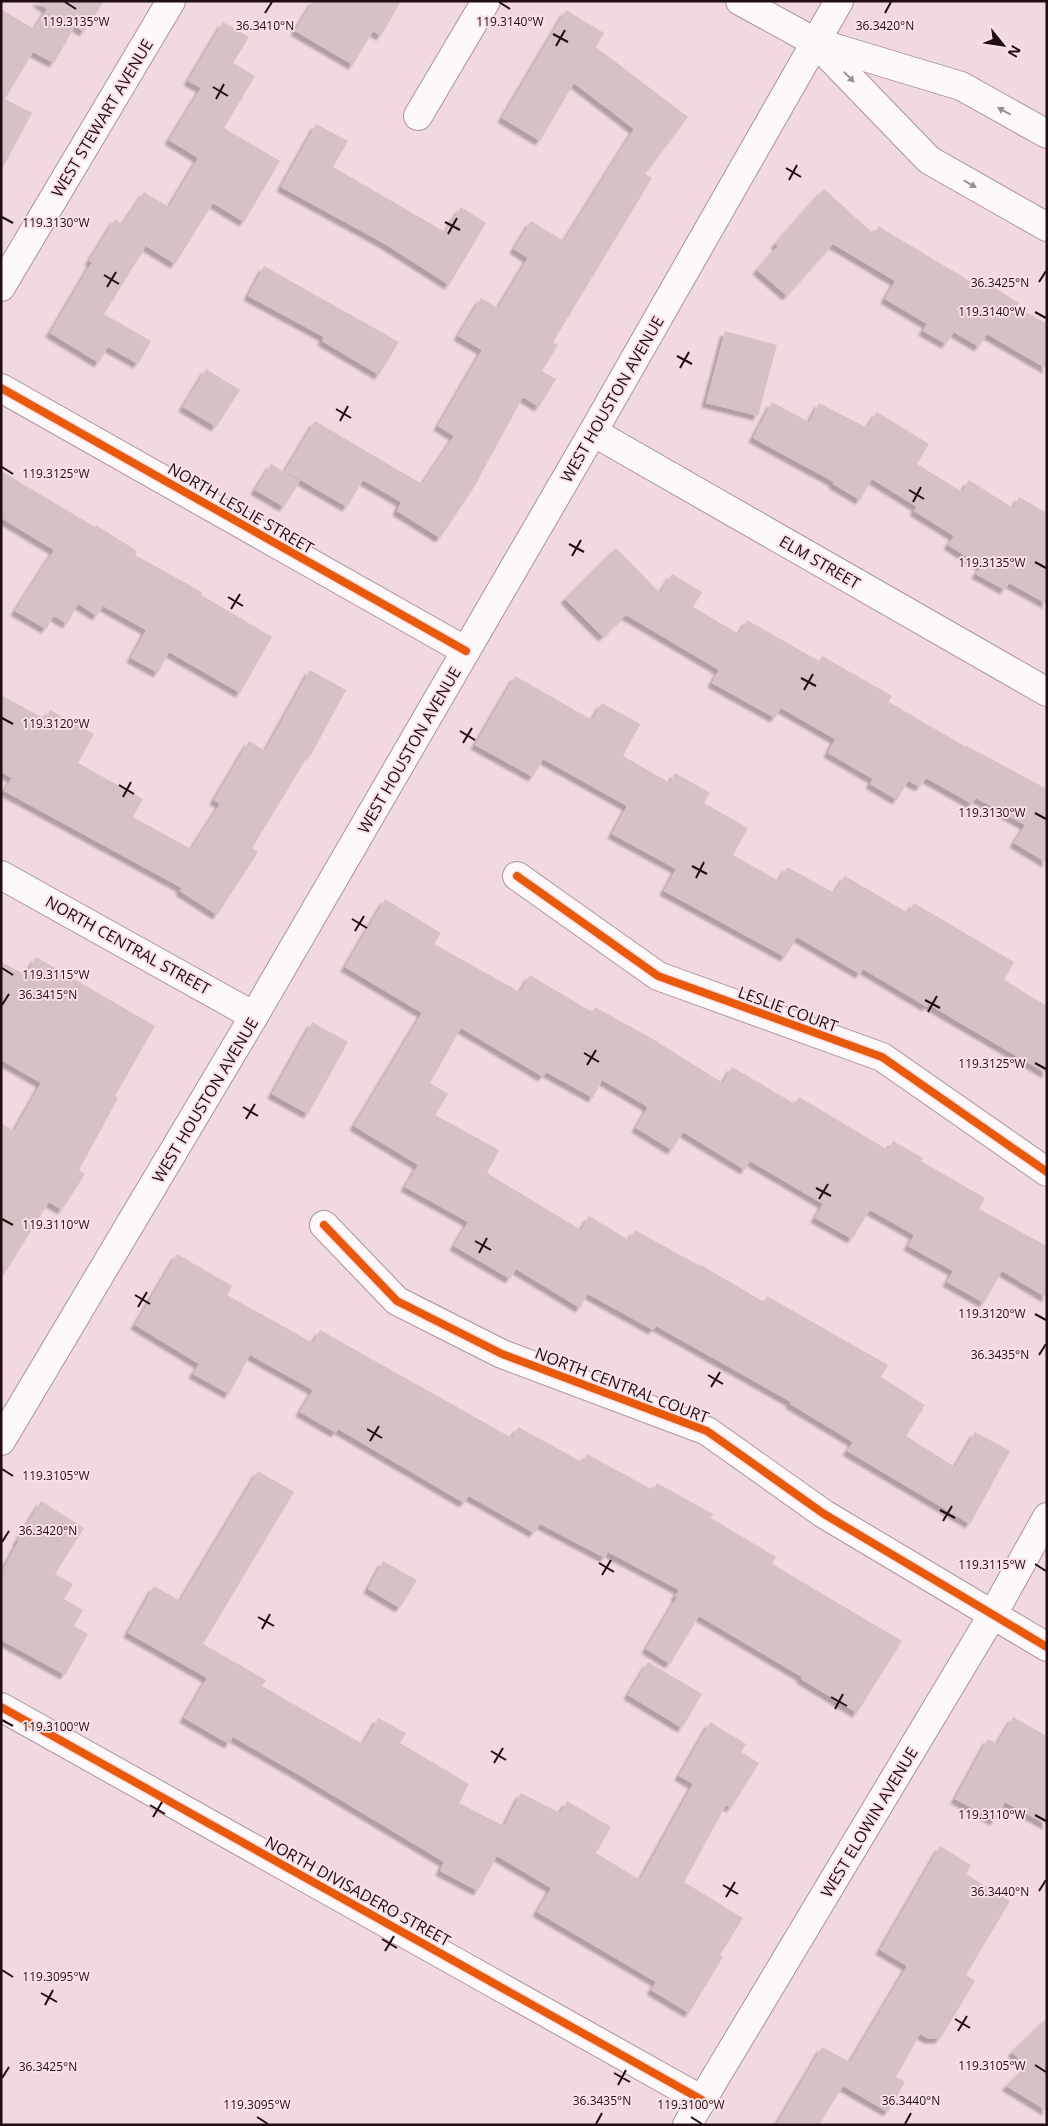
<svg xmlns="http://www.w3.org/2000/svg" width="1048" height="2126" viewBox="0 0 1048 2126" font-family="'Open Sans',sans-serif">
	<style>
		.building { fill: #d7c1c4; filter: url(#shadow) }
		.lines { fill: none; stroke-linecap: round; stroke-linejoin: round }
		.street-casing { stroke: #aa959b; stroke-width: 30 }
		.secondary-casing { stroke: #aa959b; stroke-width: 30 }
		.street { stroke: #fdf9fa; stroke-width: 28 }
		.secondary { stroke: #fdf9fa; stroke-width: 28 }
		.cycleway-casing { stroke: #fae1e8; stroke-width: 11 }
		.cycleway { stroke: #e8590c; stroke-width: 8 }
		.oneway { fill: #9a8f92 }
		.ticks { fill: none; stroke: #210d13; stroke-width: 2 }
		.labels { text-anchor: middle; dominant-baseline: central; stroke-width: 4; stroke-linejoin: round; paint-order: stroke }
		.street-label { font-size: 16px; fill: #210d13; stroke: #fae1e8 }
		.ticks-label { font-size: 12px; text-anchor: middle; fill: #210d13; stroke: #fae1e8; stroke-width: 4; stroke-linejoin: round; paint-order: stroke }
	</style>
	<defs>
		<filter id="shadow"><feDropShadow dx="-4.5" dy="4.5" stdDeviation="1" flood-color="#0004"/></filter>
	</defs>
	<rect width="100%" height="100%" fill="#f2d8df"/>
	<g class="building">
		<path d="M36,1H104L84,32L75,26L54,63L33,52L5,99L32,113L1,171V9L34,29L47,9Z"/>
		<path d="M313,1H401L381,36L373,31L353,65L295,31Z"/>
		<path d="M566,10L604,33L596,47L688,117L645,174L652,178L553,342L558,345L542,371L556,379L539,407L523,397L474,487L440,538L397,511L401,502L363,480L347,507L285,471L315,421L422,484L454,436L438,426L482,350L458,336L481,298L498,308L528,258L514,249L531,221L564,241L634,129L574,83L540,141L502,118Z"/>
		<path d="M223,22L249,37L233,63L255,76L224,128L280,161L244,222L213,203L175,264L146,246L104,314L151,341L138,364L108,347L99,363L50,333L92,262L89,261L115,219L123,224L144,192L169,207L198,158L169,140L201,88L188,81Z"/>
		<path d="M316,124L348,141L333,167L445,232L461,207L486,223L449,285L385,244L281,187Z"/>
		<path d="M824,189L874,234L878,226L983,289L987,283L1019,303L1017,307L1047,324V369L987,334L979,347L954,332L946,344L923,331L927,324L885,299L895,281L833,244L787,296L757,270L778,246L775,244Z"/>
		<path d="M264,266L399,342L379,375L322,341L324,337L248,296Z"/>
		<path d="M725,331L777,345L758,416L706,403Z"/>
		<path d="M206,369L240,390L216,427L183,407Z"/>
		<path d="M772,402L809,422L819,403L867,428L877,412L929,444L917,464L962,492L969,480L1013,508L1019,497L1047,513V604L1009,583L1005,590L976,574L981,566L948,545L954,536L914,511L917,507L872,479L860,500L833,484L834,482L753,438Z"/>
		<path d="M271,464L300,481L284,507L255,490Z"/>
		<path d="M1,471L95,527L96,525L137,551L135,555L202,592L201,595L272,637L240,693L169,652L158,673L131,658L146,630L103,606L97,616L78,604L67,624L54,616L46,629L15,611L54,550L1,518Z"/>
		<path d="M616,548L660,593L672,574L702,592L693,607L739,634L747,620L819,661L822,656L892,696L889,702L966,747L967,746L1047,789V863L1014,843L1025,825L976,798L972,804L926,778L920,787L908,781L897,800L870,784L873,779L828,753L835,739L781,708L775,718L712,683L719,670L626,615L603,637L565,599Z"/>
		<path d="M310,670L346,690L311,755L309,754L252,848L258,852L217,915L180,891L182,888L4,791L12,778L1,772V695L45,719L50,710L94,734L78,763L143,799L133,817L191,849L220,804L214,800L249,741L265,751Z"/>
		<path d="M515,676L592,720L602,703L640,724L623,756L670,783L675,773L710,793L704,803L748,828L733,855L779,881L787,867L834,893L845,876L908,913L914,903L1014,962L1004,980L1047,1006V1074L928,1004L927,1007L863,969L860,974L797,937L785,957L664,891L676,869L612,834L627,806L543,759L533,777L475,745Z"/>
		<path d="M385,899L441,933L434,944L520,992L530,975L592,1012L595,1007L651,1038L723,1083L732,1067L795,1104L799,1097L888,1150L893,1141L923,1158L921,1161L985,1198L979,1209L1047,1246V1298L1002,1271L984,1303L947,1282L953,1271L908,1246L914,1235L870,1210L852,1239L815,1218L823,1204L750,1161L745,1170L683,1132L672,1150L636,1128L648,1107L602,1080L593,1098L546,1072L543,1077L461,1028L430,1083L448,1094L435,1115L499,1150L487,1173L581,1230L589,1216L629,1240L635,1230L700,1266L701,1265L764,1302L767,1296L888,1365L881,1377L925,1405L906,1436L955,1467L975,1432L1010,1451L970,1524L847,1451L853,1442L790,1404L791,1402L656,1326L653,1330L588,1294L580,1308L516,1269L510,1279L454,1246L468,1222L405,1187L418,1165L354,1126L422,1013L345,967Z"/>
		<path d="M36,957L155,1026L115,1096L118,1098L79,1170L85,1174L62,1210L49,1202L1,1279V1123L14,1131L41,1083L1,1060V962L26,975Z"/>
		<path d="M312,1022L348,1042L308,1114L272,1094Z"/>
		<path d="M177,1254L232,1286L227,1295L313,1343L320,1330L512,1438L518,1427L582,1462L587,1454L653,1490L657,1483L713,1514L711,1518L776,1557L772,1564L902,1641L857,1713L801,1679L802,1677L699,1616L670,1664L646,1649L677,1597L675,1596L679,1590L608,1552L605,1558L540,1524L534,1533L469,1496L464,1503L338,1429L336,1433L300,1412L313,1390L250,1355L229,1394L193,1374L199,1364L135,1325Z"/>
		<path d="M258,1471L294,1492L203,1644L266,1680L262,1686L363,1744L378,1718L406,1733L400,1743L469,1784L459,1803L504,1826L521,1793L560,1813L567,1801L611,1827L596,1853L640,1880L693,1784L679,1776L710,1722L746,1744L741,1752L759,1763L731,1808L726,1805L684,1882L743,1918L720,1955L723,1957L689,2013L651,1990L656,1982L537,1912L551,1888L497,1856L478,1891L440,1871L444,1862L299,1775L233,1737L229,1744L184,1718L207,1678L128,1633L154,1586L180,1601Z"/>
		<path d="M41,1501L84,1528L55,1574L73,1584L64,1599L83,1610L74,1626L88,1634L65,1675L1,1640V1573L18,1542L17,1541Z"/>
		<path d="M383,1561L417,1580L400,1608L368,1589Z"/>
		<path d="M648,1662L702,1694L682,1728L628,1695Z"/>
		<path d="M1013,1717L1047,1736V1825L1005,1802L995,1821L955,1799L988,1739L997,1744Z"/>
		<path d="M940,1846L971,1865L966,1874L1010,1901L966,1975L975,1981L940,2039H929L920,2034L896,2077L905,2082L888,2112L843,2086L819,2125H776L822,2047L850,2062L907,1966L880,1950Z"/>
		<path d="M1047,2018V2111L1006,2086L1026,2067L1012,2052Z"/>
	</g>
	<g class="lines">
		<g class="street-casing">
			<g id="street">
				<path d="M418,116L486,1"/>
				<path d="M1,287L171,1"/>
				<path d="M1,388L466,651"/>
				<path d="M593,432L1047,692"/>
				<path d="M1,875L254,1016"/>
				<path d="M517,876L658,976L882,1057L1047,1172"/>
				<path d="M324,1225L397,1301L502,1354L707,1431L824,1514L1047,1647"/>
				<path d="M1,1707L702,2100"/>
				<path d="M687,2125L993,1614L1047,1517"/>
			</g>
		</g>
		<g class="secondary-casing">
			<g id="secondary">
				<path d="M740,1L815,42L961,86L1047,134"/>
				<path d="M816,43L929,160L1047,227"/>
				<path d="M1,1441L254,1016L593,432L839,1"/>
			</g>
		</g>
		<use href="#street" class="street"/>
		<use href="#secondary" class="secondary"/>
		<g class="cycleway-casing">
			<g id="cycleway">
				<path d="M1,388L466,651"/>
				<path d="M517,876L658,976L882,1057L1047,1172"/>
				<path d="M324,1225L397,1301L502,1354L707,1431L824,1514L1047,1647"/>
				<path d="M1,1707L702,2100"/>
			</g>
		</g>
		<use href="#cycleway" class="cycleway"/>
	</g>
	<defs><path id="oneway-solid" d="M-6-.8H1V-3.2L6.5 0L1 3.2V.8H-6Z" transform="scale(1.25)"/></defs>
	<g class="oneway">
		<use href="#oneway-solid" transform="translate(849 77) rotate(46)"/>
		<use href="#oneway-solid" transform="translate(1004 111) rotate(-151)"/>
		<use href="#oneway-solid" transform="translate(970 184) rotate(30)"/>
	</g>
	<path class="ticks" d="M65,2L76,9M499,2L510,9M265,13L272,2M885,13L891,2M553,34L568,42M556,46L565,30M213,87L228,96M216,99L224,84M786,168L801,177M789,180L797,165M2,217L13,223M445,222L460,230M448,234L457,218M104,275L119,284M1039,282L1046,271M107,287L116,272M1035,312L1046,318M677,356L692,364M680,368L689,352M336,409L351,418M340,421L348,406M2,467L13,474M909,490L924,499M913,502L921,487M569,544L584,552M572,556L581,540M1035,562L1046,568M228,597L243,606M231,609L240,594M801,678L816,686M804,690L813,674M2,718L13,724M460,731L475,740M463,743L472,728M119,785L134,794M123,797L131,782M1035,813L1046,819M692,866L707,874M696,878L704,862M352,919L367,928M355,931L364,916M2,968L13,975M925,1000L940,1008M2,1005L9,994M928,1012L937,996M584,1053L599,1062M1035,1063L1046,1069M587,1065L596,1050M243,1107L258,1116M246,1119L255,1104M816,1188L831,1196M819,1199L828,1184M2,1219L13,1225M475,1241L491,1250M479,1253L487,1238M135,1295L150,1304M138,1307L147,1292M1035,1314L1046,1320M1039,1355L1046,1344M708,1375L723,1384M711,1387L720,1372M367,1429L382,1438M370,1441L379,1426M2,1469L13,1476M940,1510L955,1518M943,1521L952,1506M2,1542L9,1531M599,1563L614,1572M1035,1564L1046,1571M602,1575L611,1560M258,1617L274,1626M262,1629L270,1614M831,1697L847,1706M835,1709L843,1694M2,1720L13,1726M491,1751L506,1760M494,1763L503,1748M150,1805L165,1814M1035,1815L1046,1821M153,1817L162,1802M723,1885L738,1894M1039,1891L1046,1880M726,1897L735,1882M382,1939L397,1948M385,1951L394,1936M2,1970L13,1977M41,1993L57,2002M45,2005L53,1990M955,2019L970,2028M958,2031L967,2016M1035,2065L1046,2072M614,2073L630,2082M2,2078L9,2067M618,2085L626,2070M257,2117L268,2124M691,2117L702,2124M596,2124L602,2113M905,2124L911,2113"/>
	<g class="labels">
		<g class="street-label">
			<text transform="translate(102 118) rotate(-59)">WEST STEWART AVENUE</text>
			<text transform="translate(612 399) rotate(-60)">WEST HOUSTON AVENUE</text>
			<text transform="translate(241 508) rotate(30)">NORTH LESLIE STREET</text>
			<text transform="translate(820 562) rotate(30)">ELM STREET</text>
			<text transform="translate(409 750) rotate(-60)">WEST HOUSTON AVENUE</text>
			<text transform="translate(128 945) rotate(29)">NORTH CENTRAL STREET</text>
			<text transform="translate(788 1009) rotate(20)">LESLIE COURT</text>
			<text transform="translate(205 1100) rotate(-59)">WEST HOUSTON AVENUE</text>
			<text transform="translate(622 1385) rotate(21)">NORTH CENTRAL COURT</text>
			<text transform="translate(869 1822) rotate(-59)">WEST ELOWIN AVENUE</text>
			<text transform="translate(358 1891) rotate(29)">NORTH DIVISADERO STREET</text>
		</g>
	</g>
	<g class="ticks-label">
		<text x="76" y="26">119.3135°W</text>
		<text x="510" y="26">119.3140°W</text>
		<text x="265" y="30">36.3410°N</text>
		<text x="885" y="30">36.3420°N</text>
		<text x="56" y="227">119.3130°W</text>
		<text x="1000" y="287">36.3425°N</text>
		<text x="992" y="316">119.3140°W</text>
		<text x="56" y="478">119.3125°W</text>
		<text x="992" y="567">119.3135°W</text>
		<text x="56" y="728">119.3120°W</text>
		<text x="992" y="817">119.3130°W</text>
		<text x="56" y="979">119.3115°W</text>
		<text x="48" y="999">36.3415°N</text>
		<text x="992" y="1068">119.3125°W</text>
		<text x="56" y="1229">119.3110°W</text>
		<text x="992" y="1318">119.3120°W</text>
		<text x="1000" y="1359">36.3435°N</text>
		<text x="56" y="1480">119.3105°W</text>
		<text x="48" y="1535">36.3420°N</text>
		<text x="992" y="1569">119.3115°W</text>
		<text x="56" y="1731">119.3100°W</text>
		<text x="992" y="1819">119.3110°W</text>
		<text x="1000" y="1896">36.3440°N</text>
		<text x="56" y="1981">119.3095°W</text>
		<text x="992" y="2070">119.3105°W</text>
		<text x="48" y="2071">36.3425°N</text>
		<text x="602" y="2105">36.3435°N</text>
		<text x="911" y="2105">36.3440°N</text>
		<text x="257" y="2109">119.3095°W</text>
		<text x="691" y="2109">119.3100°W</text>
	</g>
	<rect width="1048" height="2126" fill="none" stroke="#210d13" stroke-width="5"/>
	<g transform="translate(1003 45) rotate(120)" stroke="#fae1e8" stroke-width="4" paint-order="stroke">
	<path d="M0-4L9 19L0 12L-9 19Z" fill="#210d13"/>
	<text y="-8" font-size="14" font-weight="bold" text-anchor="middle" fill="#210d13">N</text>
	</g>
</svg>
